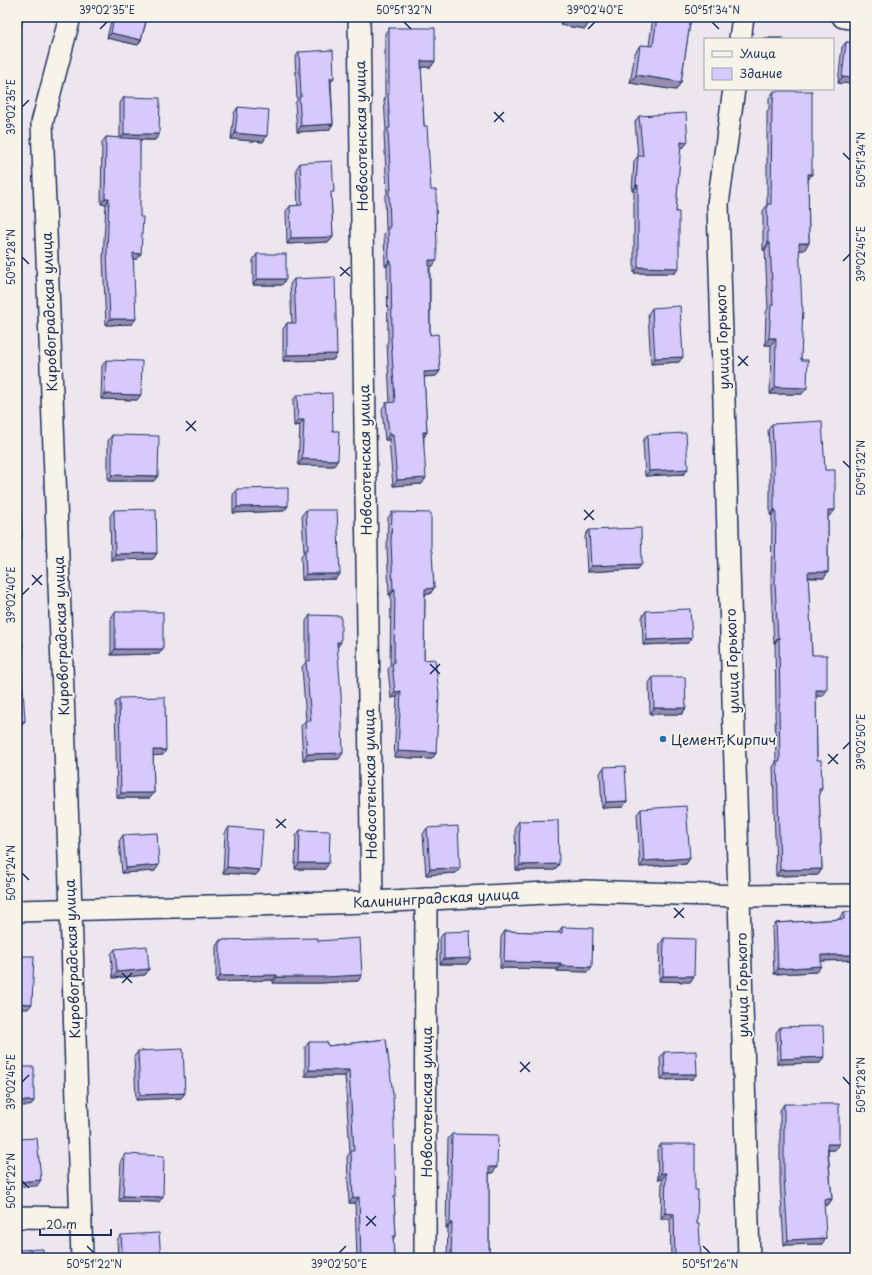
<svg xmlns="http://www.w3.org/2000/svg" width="872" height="1275" viewBox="0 0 872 1275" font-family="'Playpen Sans',sans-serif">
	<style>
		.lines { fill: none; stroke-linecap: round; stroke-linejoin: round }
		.street-casing { stroke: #1b2f5e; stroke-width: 24 }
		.street { stroke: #f7f3e8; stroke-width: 21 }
		.wall { fill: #b9add8; stroke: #1b2f5e }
		.shaded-wall { fill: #968db0; stroke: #1b2f5e }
		.building { fill: #d7c9fb; stroke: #1b2f5e }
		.ticks { fill: none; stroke: #1b2f5e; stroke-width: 1.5 }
		.poi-dot { fill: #1f6fb2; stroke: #f7f3e8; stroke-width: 1.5 }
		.labels { text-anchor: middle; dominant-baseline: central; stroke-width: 4; stroke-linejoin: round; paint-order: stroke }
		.street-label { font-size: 14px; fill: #1b2f5e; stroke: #f7f3e8 }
		.poi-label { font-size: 14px; fill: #1b2f5e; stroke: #f7f3e8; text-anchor: start }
		.neatline { fill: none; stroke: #1b2f5e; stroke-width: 1.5 }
		.ticks-label { font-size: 10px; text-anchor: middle; fill: #1b2f5e }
	</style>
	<rect width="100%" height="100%" fill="#ede6ee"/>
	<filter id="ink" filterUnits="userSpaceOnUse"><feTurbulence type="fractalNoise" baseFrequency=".025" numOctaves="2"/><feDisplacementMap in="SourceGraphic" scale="8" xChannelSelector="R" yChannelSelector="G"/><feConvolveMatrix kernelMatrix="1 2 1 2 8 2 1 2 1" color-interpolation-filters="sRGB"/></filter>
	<g filter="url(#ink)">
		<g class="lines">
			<g class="street-casing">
				<g id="street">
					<path d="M70,17L42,123L71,910L82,1258"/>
					<path d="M359,17L372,902"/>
					<path d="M843,17L855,19"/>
					<path d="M740,39L743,17"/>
					<path d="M734,89L718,204L739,896L749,1258"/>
					<path d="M17,911L372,902L585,891L739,896L855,895"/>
					<path d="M17,1217L81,1218"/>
					<path d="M425,1258L426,899"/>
				</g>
			</g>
			<use href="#street" class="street"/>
		</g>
		<g class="wall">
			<path d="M112,17H154L152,20L147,19L141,40L138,45L107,38Z"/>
			<path d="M561,17H590L585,29L560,25Z"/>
			<path d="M653,17H691L681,82L676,90L630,83L635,53L640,45L649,46Z"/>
			<path d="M389,28L435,61L431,67H421L424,126L433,266H430V335L440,371L436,376L424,377L427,432L424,437L422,484L393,486L389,440H385L382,409L386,403H390L387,343L388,341L387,266H385L384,233L386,231L385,196L387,194L384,134L386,131L384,100L385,99V33Z"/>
			<path d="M846,42L855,43V84L838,83L842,47Z"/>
			<path d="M299,52L334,78L331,82L333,124L329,130L297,132L295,103L297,101L295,58Z"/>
			<path d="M774,91L812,174L808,180L809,243L804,250H799L801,360L802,394H770L771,345H765L766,312L768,309L765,250H763V211L767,205V111L769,109V98Z"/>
			<path d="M124,97L159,134L155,140H140L137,259H133L132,324L106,325L103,258L106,204H101L102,142L106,137L120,138V103Z"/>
			<path d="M238,107L263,142L231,139L234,113Z"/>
			<path d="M639,116L684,147L680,148L676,212L675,273H634V191H632L634,161L638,156L635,122Z"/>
			<path d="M300,163L331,195L333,237L329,242L287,244L286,211L290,206H298L296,169Z"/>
			<path d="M257,254L282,285H253V260Z"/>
			<path d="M294,279L337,354L333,360L283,361V329L287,323H292L290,284Z"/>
			<path d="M652,308L679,362L651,364L648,314Z"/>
			<path d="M106,360L137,400L101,399L102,366Z"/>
			<path d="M297,395L333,431L334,466L298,465L300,425L294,426L293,400Z"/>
			<path d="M772,424L825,470L831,515H828V572L824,578H808L812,655L823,696H816L817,760L822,789L819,793L822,869L818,875L776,876L773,767L776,762L775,711L776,709L775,643H774L771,590L772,515H770V462L768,430Z"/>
			<path d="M112,435L154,481H108V441Z"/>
			<path d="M647,435L684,474L645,476L643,441Z"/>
			<path d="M237,489L288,506L284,511L233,513V495Z"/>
			<path d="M114,510L157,553L153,559L111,560L110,516Z"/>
			<path d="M306,510L340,574L336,579L302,580L301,556L304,552L302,515Z"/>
			<path d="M392,512L431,551L434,588L430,594H425L424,660L436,753L432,759L394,757L397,697L391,698L388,669L390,666L391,595H389L387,547L388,518Z"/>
			<path d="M589,530L638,569L587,572L585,536Z"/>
			<path d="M646,611L692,638L688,643L643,645L642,617Z"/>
			<path d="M115,612L163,649L159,654L111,655V617Z"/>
			<path d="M310,615L337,647L339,759L303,760L301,726L305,721H306L302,667L306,662V621Z"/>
			<path d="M653,677L686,708L682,714H650L649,683Z"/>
			<path d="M119,698L163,755H153L154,793L150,798H117L115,703Z"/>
			<path d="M604,767L627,801L623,807L602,808L600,773Z"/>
			<path d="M641,809L690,858L686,864L640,867L637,814Z"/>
			<path d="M519,821L559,864L555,870H516L515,827Z"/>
			<path d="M229,827L260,870L256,875L223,873L225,833Z"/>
			<path d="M427,828L460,868L456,873L426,875L423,834Z"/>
			<path d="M300,830L325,869H295L296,836Z"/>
			<path d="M123,835L155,871L122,873L119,841Z"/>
			<path d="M844,912H855V960L821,961L817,972L774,974L772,928L776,923L840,919V917Z"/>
			<path d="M562,927L592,967L588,972L557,971V969L500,968L501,937L505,931L558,933Z"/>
			<path d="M444,932L471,958L467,964H440V938Z"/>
			<path d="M664,938L694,976L690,982L659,981L660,944Z"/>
			<path d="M220,940L318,941L362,975L358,981L321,983H273V980L216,982V946Z"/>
			<path d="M115,949L149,969L145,975L113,978L111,954Z"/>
			<path d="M780,1027L824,1057L820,1063L777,1064L776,1033Z"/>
			<path d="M386,1039L394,1199L396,1236L393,1239L394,1258H357L355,1203H349L347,1157L350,1152L345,1076H305V1047L309,1042L328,1046Z"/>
			<path d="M138,1051L185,1093L181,1098L136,1100L134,1057Z"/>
			<path d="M664,1052L693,1079L661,1080L660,1058Z"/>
			<path d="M784,1104L835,1150H828L832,1199L828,1205H824L822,1244L784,1245L780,1182V1110Z"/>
			<path d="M452,1134L493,1173H489V1258H447L448,1228H446L448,1139Z"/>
			<path d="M661,1144L695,1190L697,1224L701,1258H661L671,1257L670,1219H661L662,1179H658L657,1150Z"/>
			<path d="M125,1154L159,1202L119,1201L121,1160Z"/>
			<path d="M121,1235L161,1258H118L117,1240Z"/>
		</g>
		<g class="shaded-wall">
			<path d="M145,17H154L152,20L144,18Z"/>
			<path d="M564,19L589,23L585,29L560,25Z"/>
			<path d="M111,33L141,40L138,45L107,38Z"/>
			<path d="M421,61H435L431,67H417Z"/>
			<path d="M636,75L681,82L676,90L630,83Z"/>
			<path d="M842,77L855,78V84L838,83Z"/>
			<path d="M330,78H334L330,83Z"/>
			<path d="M333,124L329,130L297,132L301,126Z"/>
			<path d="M235,133L267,136L263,142L231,139Z"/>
			<path d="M124,134H159L155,140L120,139Z"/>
			<path d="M681,142H688L684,147L677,148Z"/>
			<path d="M808,174H812L807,181Z"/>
			<path d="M636,185H638L634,191H632Z"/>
			<path d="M105,198H109L106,204H101Z"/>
			<path d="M333,237L329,242L287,244L291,238Z"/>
			<path d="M768,243H770L765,250H763Z"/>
			<path d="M799,243H809L804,250H794Z"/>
			<path d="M133,253L141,254L137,259H129Z"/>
			<path d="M429,260H437L433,266H425Z"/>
			<path d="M389,261H391L387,266H385Z"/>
			<path d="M638,267L679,268L675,273H634Z"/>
			<path d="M257,279H286L282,285H253Z"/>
			<path d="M110,319H136L132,324L106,325Z"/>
			<path d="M769,338H776L771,345H765Z"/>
			<path d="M337,354L333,360L283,361L287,355Z"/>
			<path d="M683,357L679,362L651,364L655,358Z"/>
			<path d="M440,371L436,376L420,377L424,372Z"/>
			<path d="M775,387L807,388L802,394H770Z"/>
			<path d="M105,394L141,395L137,400L101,399Z"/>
			<path d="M298,420H304L300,425L294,426Z"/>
			<path d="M423,432H427L423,438Z"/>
			<path d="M389,434H393L389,440H385Z"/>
			<path d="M302,459L338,460L334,466L298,465Z"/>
			<path d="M688,469L684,474L645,476L649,471Z"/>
			<path d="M112,475L158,476L154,481H108Z"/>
			<path d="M426,478L422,484L393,486L397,480Z"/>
			<path d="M288,506L284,511L233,513L237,507Z"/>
			<path d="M774,510H776L772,515H770Z"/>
			<path d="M828,510H835L831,515H824Z"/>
			<path d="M18,537H22L18,542Z"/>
			<path d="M157,553L153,559L111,560L115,554Z"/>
			<path d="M642,564L638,569L587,572L591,566Z"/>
			<path d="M808,572H828L824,578L804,577Z"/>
			<path d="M306,574H340L336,579L302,580Z"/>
			<path d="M434,588L430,594H421L425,589Z"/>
			<path d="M393,589H395L391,595H389Z"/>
			<path d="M779,637L775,643H774L778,638Z"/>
			<path d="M692,638L688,643L643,645L647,640Z"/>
			<path d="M337,642H341L337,648Z"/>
			<path d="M115,649H163L159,654L111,655Z"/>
			<path d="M816,690H827L823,696H812Z"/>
			<path d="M401,691L397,697L391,698L395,692Z"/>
			<path d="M654,708H686L682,714H650Z"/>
			<path d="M25,721L21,727H17L19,722Z"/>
			<path d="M153,750H166L163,755L149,756Z"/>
			<path d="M398,751L436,753L432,759L394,757Z"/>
			<path d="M343,753L339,759L303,760L307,754Z"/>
			<path d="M121,793H154L150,798H117Z"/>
			<path d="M627,801L623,807L602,808L606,802Z"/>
			<path d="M690,858L686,864L640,867L644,861Z"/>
			<path d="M299,863H329L325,869H295Z"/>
			<path d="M559,864L555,870H516L520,865Z"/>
			<path d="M159,865L155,871L122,873L126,868Z"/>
			<path d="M227,867L260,870L256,875L223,873Z"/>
			<path d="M460,868L456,873L426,875L430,869Z"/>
			<path d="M822,869L818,875L776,876L780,870Z"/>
			<path d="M821,955H855V960L817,961Z"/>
			<path d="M471,958L467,964H440L444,959Z"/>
			<path d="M504,962L561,963L557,969L500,968Z"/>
			<path d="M561,966L592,967L588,972L557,971Z"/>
			<path d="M821,966L817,972L774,974L778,969Z"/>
			<path d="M149,969L145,975L113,978L117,972Z"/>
			<path d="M277,975L273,980L216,982L220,976Z"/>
			<path d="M362,975L358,981L321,983H273L277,977Z"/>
			<path d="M663,976H694L690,982L659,981Z"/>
			<path d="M17,1003L32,1004L28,1009H17Z"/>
			<path d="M824,1057L820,1063L777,1064L781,1059Z"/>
			<path d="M309,1070H349L345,1076H305Z"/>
			<path d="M665,1074H697L693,1079L661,1080Z"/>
			<path d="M185,1093L181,1098L136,1100L140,1095Z"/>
			<path d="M17,1101H34L30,1106H17Z"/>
			<path d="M827,1144H839L835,1150H823Z"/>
			<path d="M489,1167H497L493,1173H485Z"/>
			<path d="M661,1173H666L662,1179H658Z"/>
			<path d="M41,1180L37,1186L17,1187V1182Z"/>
			<path d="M123,1196L163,1197L159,1202L119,1201Z"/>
			<path d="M359,1197L355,1203H349L353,1198Z"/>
			<path d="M824,1199H832L828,1205H820Z"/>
			<path d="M665,1213L674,1214L670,1219H661Z"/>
			<path d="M450,1223H452L448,1228H446Z"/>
			<path d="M826,1238L822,1244L784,1245L788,1240Z"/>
		</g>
		<g class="building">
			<path d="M17,17H24L17,38Z"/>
			<path d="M114,17H147L141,40L111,33Z"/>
			<path d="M564,17H590L589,23L564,19Z"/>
			<path d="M657,17H691L681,82L636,75L640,45L653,46Z"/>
			<path d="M389,28H435V61H421L424,126H427L431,190H436L437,260H429L430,335L438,334L440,371L424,372L427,432H423L426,478L397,480L393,434H389L386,403L395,402L391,337H392L391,261H389L388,227H390L389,190H391L388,128H390L388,94H389Z"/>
			<rect x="765" y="38" width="18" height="1"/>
			<path d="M846,42L855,43V78L842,77Z"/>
			<path d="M333,50L334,78H330L333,124L301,126L299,97H301L299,52Z"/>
			<path d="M774,91H812V174H808L809,243H799L802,307H803L801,360H808L807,388L775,387L776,338H769L771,305H773L770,243H768L767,204H771L772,105L773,104Z"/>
			<path d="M124,97L160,98L159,134H124Z"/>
			<path d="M238,107L269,110L267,136L235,133Z"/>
			<path d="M686,113L688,142H681L676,212H679V268L638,267V185H636L638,156H643L639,116Z"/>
			<path d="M106,137L140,139V217H143L141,254L133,253L136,319H110L107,252L109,198H105Z"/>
			<path d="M332,161L334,192H331L333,237L291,238L290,206L302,205L300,163Z"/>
			<rect x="257" y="254" width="29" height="25"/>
			<path d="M335,277L337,354L287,355V323H296L294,279Z"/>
			<path d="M680,306L683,357L655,358L652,308Z"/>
			<path d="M106,360L142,361L141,395L105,394Z"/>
			<path d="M332,393L333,431H339L338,460L302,459L304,420H298L297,395Z"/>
			<path d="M822,421L825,470H835V510H828V572H808L812,655H827V690H816L817,760H821L822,789H819L822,869L780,870L777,761H780L779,705H780L779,637L778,638L775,584L776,510H774V456L772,424Z"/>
			<path d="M686,433L688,469L649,471L647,435Z"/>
			<path d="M112,435L159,436L158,476L112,475Z"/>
			<path d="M288,488V506L237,507V489Z"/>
			<path d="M20,492L22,537H18L20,643H23L22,674L25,721L19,722L18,771H17V493Z"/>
			<path d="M156,509L157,553L115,554L114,510Z"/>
			<path d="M306,510H337L340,574H306L305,550H308Z"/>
			<path d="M392,512L431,513V551H432L434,588L425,589L424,660L435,659L439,693L436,753L398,751L401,691L395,692L392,663H394L395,589H393L391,541Z"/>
			<path d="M641,528L642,564L591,566L589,530Z"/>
			<path d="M690,609L692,638L647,640L646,611Z"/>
			<rect x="115" y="612" width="48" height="37"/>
			<path d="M310,615L341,616V642H337L341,695L343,753L307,754L305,721H311L306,661H310Z"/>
			<path d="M653,677H685L686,708H654Z"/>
			<path d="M165,697L166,750H153L154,793H121L119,698Z"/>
			<path d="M625,766L627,801L606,802L604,767Z"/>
			<path d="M686,806L690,858L644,861L641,809Z"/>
			<path d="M558,820L559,864L520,865L519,821Z"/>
			<path d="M458,826L460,868L430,869L427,828Z"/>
			<path d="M229,827L263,830L260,870L227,867Z"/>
			<path d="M300,830L330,831L329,863H299Z"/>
			<path d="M157,833L159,865L126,868L123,835Z"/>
			<path d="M844,912H855V955H821V966L778,969L776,923L844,919Z"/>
			<path d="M562,927L593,928L592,967L561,966V963L504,962L505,931L562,933Z"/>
			<path d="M470,931L471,958L444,959V932Z"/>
			<path d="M318,938V941L360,938L362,975L325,977H277V975L220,976V940Z"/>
			<path d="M664,938L695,939L694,976H663Z"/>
			<path d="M147,946L149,969L117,972L115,949Z"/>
			<path d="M17,956H34L32,1004L17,1003Z"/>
			<path d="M823,1026L824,1057L781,1059L780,1027Z"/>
			<path d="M386,1039L393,1095L394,1125L396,1196H394L396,1236H393L394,1258H361L359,1197L353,1198L351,1151H354L349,1070H309V1042H327L328,1046Z"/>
			<path d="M183,1049L185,1093L140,1095L138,1051Z"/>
			<path d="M696,1051L697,1074H665L664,1052Z"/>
			<rect x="17" y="1067" width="17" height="34"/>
			<path d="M784,1104H839V1144H827L832,1199H824L826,1238L788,1240L784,1176Z"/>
			<path d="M452,1134L498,1135L497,1167H489V1258H451L452,1223H450Z"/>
			<path d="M37,1138L41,1180L17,1182V1139Z"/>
			<path d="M661,1144H695V1190H698L697,1224H699L701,1258H661L675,1257L674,1214L665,1213L666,1173H661Z"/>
			<path d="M125,1154L164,1156L163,1197L123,1196Z"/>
			<path d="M159,1233L161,1258H123L121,1235Z"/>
			<path d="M43,1249V1258H17V1250Z"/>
		</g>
	</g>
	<path class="ticks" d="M404,22L411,29M712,22L719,29M100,29L107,22M588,29L595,22M22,107L29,100M494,112L504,122M494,122L504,112M843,153L850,160M22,257L29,264M843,261L850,254M340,267L350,276M340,276L350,267M738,356L748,366M738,366L748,356M186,421L196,431M186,431L196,421M843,461L850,468M584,510L594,520M584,520L594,510M32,575L42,585M32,585L42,575M22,595L29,588M430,664L440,674M430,674L440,664M843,749L850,742M828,754L838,764M828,764L838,754M276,819L286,828M276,828L286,819M22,873L29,880M674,908L684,918M674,918L684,908M122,973L132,983M122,983L132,973M520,1062L530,1072M520,1072L530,1062M843,1077L850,1085M22,1082L29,1075M22,1181L29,1188M366,1216L376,1226M366,1226L376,1216M87,1246L94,1253M703,1246L710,1253M339,1253L346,1246"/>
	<circle class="poi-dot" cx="663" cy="739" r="4"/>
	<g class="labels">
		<g class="street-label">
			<text transform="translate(361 136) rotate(-91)">Новосотенская улица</text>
			<text transform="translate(49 312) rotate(-92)">Кировоградская улица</text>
			<text transform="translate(722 337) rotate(-92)">улица Горького</text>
			<text transform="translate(365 460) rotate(-91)">Новосотенская улица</text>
			<text transform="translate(61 636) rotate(-92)">Кировоградская улица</text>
			<text transform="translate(732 661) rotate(-92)">улица Горького</text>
			<text transform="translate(370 784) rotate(-91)">Новосотенская улица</text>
			<text transform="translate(436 898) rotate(-3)">Калининградская улица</text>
			<text transform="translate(72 959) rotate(-92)">Кировоградская улица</text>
			<text transform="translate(742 985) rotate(-91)">улица Горького</text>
			<text transform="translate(426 1102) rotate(-90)">Новосотенская улица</text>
		</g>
		<g class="poi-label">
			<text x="671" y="739">Цемент,Кирпич</text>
		</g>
	</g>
	<rect width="872" height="1275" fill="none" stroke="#f7f3e8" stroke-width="44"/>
	<rect x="704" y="38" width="130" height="52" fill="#f7f3e8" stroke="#9fa5b1"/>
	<rect x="712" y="51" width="20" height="6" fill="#f7f3e8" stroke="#9fa5b1"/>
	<text x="740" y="58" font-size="12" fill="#1b2f5e">Улица</text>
	<rect x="712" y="68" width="20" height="12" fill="#d7c9fb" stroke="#9fa5b1"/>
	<text x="740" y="78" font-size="12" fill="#1b2f5e">Здание</text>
	<path d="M40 1229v6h71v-6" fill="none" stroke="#1b2f5e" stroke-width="2"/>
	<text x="46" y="1229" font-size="12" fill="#1b2f5e" stroke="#f7f3e8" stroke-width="3" paint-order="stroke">20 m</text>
	<rect x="22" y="22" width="828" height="1231" class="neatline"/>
	<g class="ticks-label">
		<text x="107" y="14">39°02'35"E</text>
		<text x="404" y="14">50°51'32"N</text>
		<text x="595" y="14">39°02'40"E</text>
		<text x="712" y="14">50°51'34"N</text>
		<text transform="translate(11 107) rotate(-90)" y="4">39°02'35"E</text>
		<text transform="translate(861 160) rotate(-90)" y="4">50°51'34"N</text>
		<text transform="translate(861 254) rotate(-90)" y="4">39°02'45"E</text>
		<text transform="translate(11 257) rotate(-90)" y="4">50°51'28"N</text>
		<text transform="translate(861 468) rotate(-90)" y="4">50°51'32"N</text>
		<text transform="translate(11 595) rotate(-90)" y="4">39°02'40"E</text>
		<text transform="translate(861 742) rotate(-90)" y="4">39°02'50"E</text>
		<text transform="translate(11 873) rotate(-90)" y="4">50°51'24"N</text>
		<text transform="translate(11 1082) rotate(-90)" y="4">39°02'45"E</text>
		<text transform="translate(861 1085) rotate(-90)" y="4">50°51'28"N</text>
		<text transform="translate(11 1181) rotate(-90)" y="4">50°51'22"N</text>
		<text x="94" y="1268">50°51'22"N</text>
		<text x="339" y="1268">39°02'50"E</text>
		<text x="710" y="1268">50°51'26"N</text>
	</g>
</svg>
